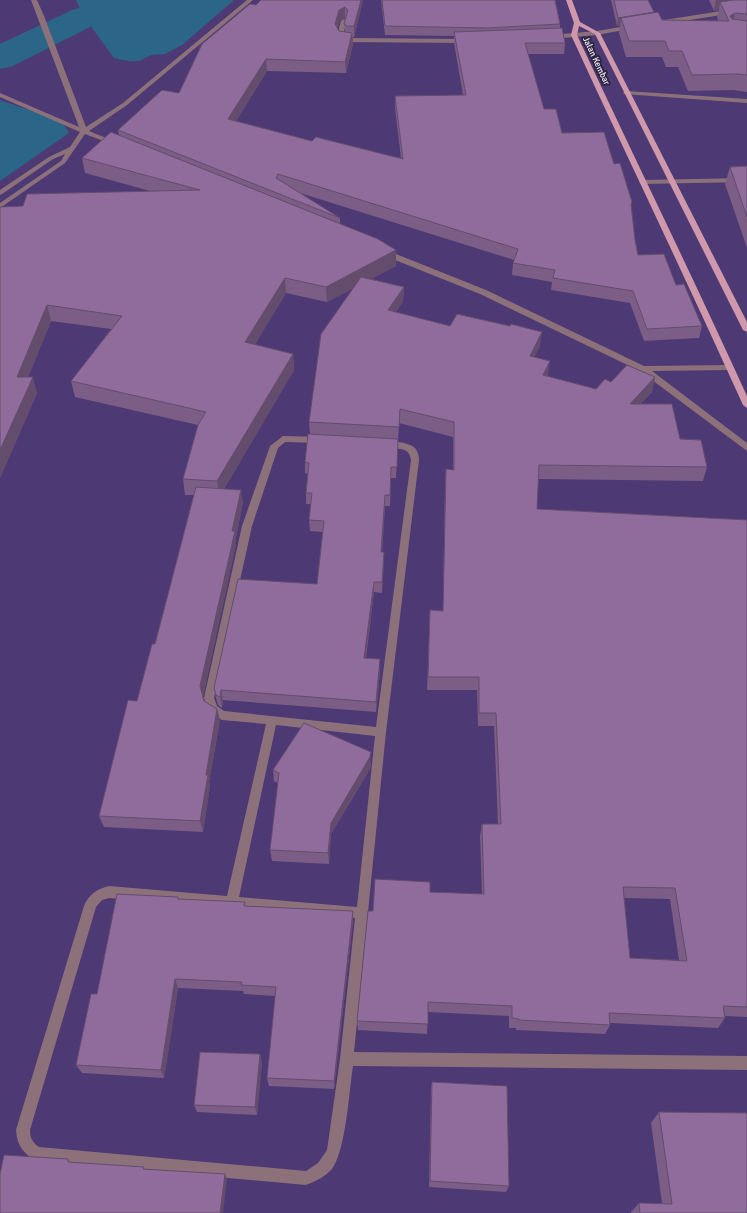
<svg xmlns="http://www.w3.org/2000/svg" width="747" height="1213" viewBox="0 0 747 1213" font-family="Signika,sans-serif">
	<style>
		.water { fill: #2b6688 }
		.lines { fill: none; stroke-linecap: round; stroke-linejoin: round }
		.river { fill: #2b6688; fill-rule: evenodd }
		.minor { fill: #8d717a; fill-rule: evenodd }
		.major { fill: #d099ab; fill-rule: evenodd }
		.wall { fill: #7b5d86; fill-rule: evenodd }
		.shaded-wall { fill: #644c6d }
		.building { fill: #8f6c9c; stroke: #644c6d; fill-rule: evenodd }
		.labels { text-anchor: middle; dominant-baseline: central; stroke-width: 4; stroke-linejoin: round; paint-order: stroke }
		.far-street-label { font-size: 9px; fill: #efecfa; stroke: #2f2742 }
	</style>
	<rect width="100%" height="100%" fill="#4d3974"/>
	<g class="water">
		<path d="M76,0H234L182,45L165,54L151,55L139,61H128L114,58L84,17Z"/>
		<path d="M0,100L46,116L64,125L69,133L0,181Z"/>
	</g>
	<g class="lines">
		<path class="river" d="M84,7L96,10L101,17L96,24L13,66L0,69V44L72,10Z"/>
		<g class="minor">
			<path d="M31,0H37L44,16L86,127L123,103L247,0H253L127,105L89,131L118,143V145H114L85,134L65,163L0,208V203L61,161L65,154L53,159L2,194L0,195V190L49,157L70,147L80,132L0,97V93L79,127Z"/>
			<path d="M747,7V11L664,24L661,22L664,20Z"/>
			<path d="M344,19L347,21L343,35L344,38L467,39L470,41L467,43L342,42L340,41L337,35L341,21Z"/>
			<path d="M632,25L634,26V28L597,35L551,39L548,37L551,35L597,31Z"/>
			<path d="M626,91L747,99V103L624,94L623,93Z"/>
			<path d="M747,178V182L642,184L639,182L642,180Z"/>
			<path d="M380,250H386L486,290L644,366L732,365L733,367L729,370L652,371L747,443V451L640,371L480,294L380,254Z"/>
			<path d="M283,436L320,437L324,440L320,443L285,442L278,448L252,526L214,698L217,706L224,711L376,727L411,460C408,441 390,454 382,445C387,439 409,442 415,448C418,452 419,456 419,460L386,732L354,1052L747,1056V1070L353,1066C349,1091 346,1150 332,1169C325,1177 316,1181 306,1185L38,1161C24,1155 17,1146 16,1130L84,906C89,894 97,889 109,886L227,896L266,724L222,720L208,712L204,698L242,526L270,446ZM276,725L375,736L357,907L239,897ZM109,898L355,918L340,1059L327,1150L318,1163L306,1171L39,1147C32,1142 30,1138 30,1130L96,907L102,900Z"/>
		</g>
		<path class="major" d="M566,0H572L580,22L600,33L747,322V332L743,330L595,34L579,26L577,35C633,155 692,275 747,396V408L743,405C687,281 628,159 571,35L574,23Z"/>
	</g>
	<g class="wall">
		<path d="M261,0H363L354,37H353V44L346,73L267,71L236,121L312,141L401,158L395,108V96L463,95L454,43V36L385,35L381,0H555L560,24V28L565,43L564,54H528L544,109L562,133L614,164L631,206L635,240L638,255L676,285L702,326L699,338L644,341L630,303L551,290L552,282L512,275L513,263L514,260L300,193L340,218V223L396,266L371,279L404,287L403,301L396,312L450,326L540,346L534,357L550,361L547,376L596,389L611,382L655,377L652,392L640,404L680,439L707,467L703,481L538,479L537,509L747,520V1017L725,1016V1018L718,1028L610,1023V1025L605,1034L516,1030V1028H509V1016L428,1012L427,1034L358,1030L357,1021L373,911L430,892L482,894L480,836L482,824H498L494,726H478L477,690H427L430,610L443,611L445,484L446,469L453,470V437L399,423L396,478H391L390,506H385L382,552H384L382,593L374,592L366,658L380,670L376,712L223,700L222,708L218,705L216,698L214,688L317,584L323,532L310,531L309,520L311,504H306V493L308,474L305,473V462L310,434L309,422L352,289L327,302L286,293L255,344L293,354L294,370L224,489L243,502L236,537V544L203,696L204,701L220,720L209,782L210,786L203,832L104,827L99,816L137,701L155,644L194,495H185L183,479L198,425L75,397L71,381L111,329L51,321L28,377L37,393L0,478L23,206L150,191L85,173L82,158L119,135L118,130L179,93L256,5ZM345,18L346,19L344,24L345,32L339,31L337,28L340,21ZM624,898L670,899L679,960L630,958Z"/>
		<path d="M611,0H648L654,12L662,20L718,21L717,17L719,10L714,11L709,0H747V92L733,90L688,91L678,67H666L662,57H626L619,33L620,26H617Z"/>
		<path d="M747,166V248L725,184L730,167Z"/>
		<path d="M371,763L370,769L331,834L329,864L272,861L270,850L278,783L274,781L273,770Z"/>
		<path d="M179,899L245,902V906L353,911V921L334,1089L269,1086L267,1078L276,996L244,994L243,991L178,988L164,1078L82,1073L76,1065L97,994Z"/>
		<path d="M260,1054L262,1062L257,1115L197,1112L194,1105Z"/>
		<path d="M432,1082L509,1186L506,1192L429,1187L431,1090Z"/>
		<path d="M659,1112L747,1213H631V1212L639,1203H662L651,1123Z"/>
	</g>
	<g class="shaded-wall">
		<path d="M361,0H363L354,37V26Z"/>
		<path d="M716,0H747L720,2L719,10L714,11Z"/>
		<path d="M345,7V18L340,21L336,35L335,24L339,10Z"/>
		<path d="M735,13L731,29L730,16Z"/>
		<path d="M618,18H621L620,26H617Z"/>
		<path d="M352,33L353,44L346,73L345,62Z"/>
		<path d="M266,59L267,71L230,130L228,119Z"/>
		<path d="M396,250V266L327,302L326,287Z"/>
		<path d="M285,278L286,293L247,358L245,342Z"/>
		<path d="M404,287L403,301L388,325V310Z"/>
		<path d="M47,305L51,321L22,392L17,377Z"/>
		<path d="M542,332L540,346L528,370L530,356Z"/>
		<path d="M293,354L294,370L219,497L217,481Z"/>
		<path d="M550,361L548,375L541,389L543,375Z"/>
		<path d="M33,377L37,393L0,478V450Z"/>
		<path d="M655,377L652,392L627,418L630,404Z"/>
		<path d="M241,490L243,502L236,537V544L203,698L200,686Z"/>
		<path d="M385,495V506L381,563V552Z"/>
		<path d="M384,552V563L382,593V582Z"/>
		<path d="M374,582V592L364,668V658Z"/>
		<path d="M380,659V670L376,712V702Z"/>
		<path d="M221,690L223,700L222,708L220,697Z"/>
		<path d="M217,709L220,720L209,782L210,786L203,832L200,821L206,775Z"/>
		<path d="M371,752L370,769L331,834L329,864L328,853L331,823Z"/>
		<path d="M353,911V921L334,1089V1081Z"/>
		<path d="M175,979L178,988L164,1078L161,1070Z"/>
		<path d="M260,1054L262,1062L257,1115L255,1107Z"/>
		<path d="M225,1174L227,1180L223,1213H220Z"/>
	</g>
	<g class="building">
		<path d="M261,0H361L354,26H347L344,24L348,10L345,7L339,10L335,24L339,31L352,33L345,62L266,59L228,119L312,141L316,137L403,159L395,96L466,95L454,32L562,28L565,43H525L544,109H556L562,133L604,132L614,164L620,163L632,202L631,204L635,240L638,255L664,254L676,285L684,284L702,326L647,329L633,291L553,278L555,270L513,263L518,249L278,174L276,178L340,218L118,130L162,90L179,93L202,44L250,4L256,5Z"/>
		<path d="M382,0H555L560,24L487,28L385,26Z"/>
		<path d="M614,0H648L654,12L618,18Z"/>
		<path d="M733,0H747V14L735,13L730,16L732,19L747,21V75L737,74L692,75L682,51H669L665,41H629L621,18L658,12L662,20L729,21L720,2Z"/>
		<path d="M111,132L378,239L396,250L326,287L285,278L245,342L293,354L217,481L183,479L198,425L206,412L71,381L122,316L47,305L17,377H33L0,450V207L23,206L27,194L200,190L82,158Z"/>
		<path d="M747,166V217L730,167Z"/>
		<path d="M361,277L404,287L388,310L450,326L457,314L510,326L511,324L542,332L530,356L550,361L543,375L596,389L605,379L611,382L627,365L655,377L630,404H672L680,439L701,440L707,467L539,465L537,509L747,520V1007L723,1006L725,1018L609,1013L610,1025L519,1020V1019L512,1018V1006L428,1002V1024L357,1021L368,911H373L375,879L430,882V892L484,894L482,824H501L496,713H479V677H428L430,610L443,611L446,469L454,470V422L400,409L399,427L309,422L321,334ZM623,887L675,888L687,961L630,958Z"/>
		<path d="M308,434L398,439L397,467H391L390,495H385L381,552H384L382,582H374L364,658L380,659L376,702L221,690L220,697L216,695L214,688L238,579L317,584L324,521L309,520L312,493H306L309,463L305,462Z"/>
		<path d="M196,487L241,490L232,531H235L200,686L204,701L217,709L206,775H208L200,821L99,816L128,700L137,701L152,644H155Z"/>
		<path d="M304,723L371,752L370,757L331,823L328,853L270,850L279,773L273,770Z"/>
		<path d="M117,894L178,897V899L245,902L244,906L353,911L334,1081L267,1078L276,987L241,985L242,982L175,979L161,1070L76,1065L91,994H97Z"/>
		<path d="M200,1052L260,1054L255,1107L194,1105Z"/>
		<path d="M432,1082L507,1086L509,1186L430,1181Z"/>
		<path d="M659,1112L747,1113V1213H640L639,1203L672,1204Z"/>
		<path d="M4,1155L68,1159V1162L144,1167L143,1169L225,1174L220,1213H0V1174Z"/>
	</g>
	<g class="labels">
		<g class="far-street-label">
			<text transform="translate(596 61) rotate(65)">Jalan Kembar</text>
		</g>
	</g>
</svg>
